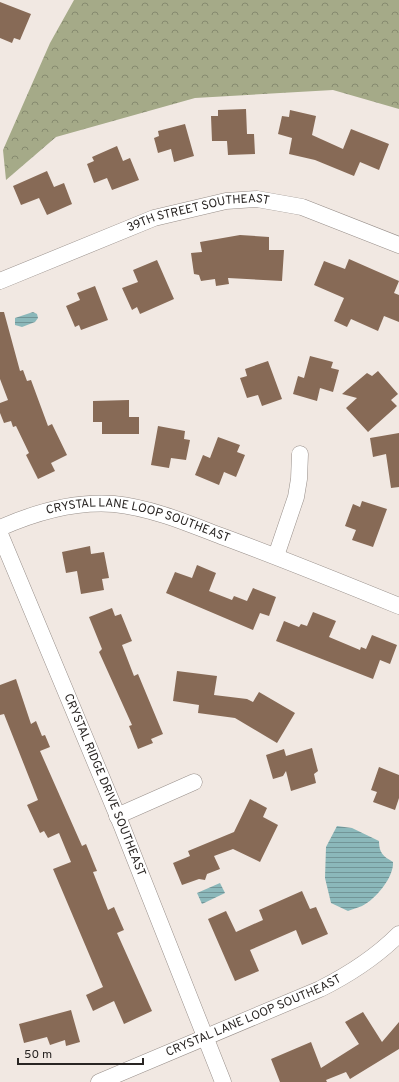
<svg xmlns="http://www.w3.org/2000/svg" width="399" height="1082" viewBox="0 0 399 1082" font-family="Overpass,sans-serif">
	<style>
		.forest { fill: url(#forest-crowns) }
		.water { fill: url(#water-rules) }
		.building { fill: #876a56 }
		.lines { fill: none; stroke-linecap: round; stroke-linejoin: round }
		.minor-casing { stroke: #988f8a; stroke-width: 17 }
		.minor { stroke: #fff; stroke-width: 16 }
		.labels { text-anchor: middle; dominant-baseline: central; stroke-width: 3; stroke-linejoin: round; paint-order: stroke }
		.street-label { font-size: 12px; fill: #292523; stroke: #f1e8e2 }
	</style>
	<defs>
		<pattern id="forest-crowns" width="20" height="18" patternUnits="userSpaceOnUse"><rect width="20" height="18" fill="#a5aa88"/><path d="M2 6a3 3 0 1 1 6 0M12 15a3 3 0 1 1 6 0" fill="none" stroke="#868a6f"/></pattern>
		<pattern id="water-rules" width="6" height="5" patternUnits="userSpaceOnUse"><rect width="6" height="5" fill="#8bb8ba"/><path d="M0 2.5h6" fill="none" stroke="#729597"/></pattern>
	</defs>
	<rect width="100%" height="100%" fill="#f1e8e2"/>
	<path class="forest" d="M74,0H399V109L333,90L195,98L56,137L6,180L3,150L50,43Z"/>
	<g class="water">
		<path d="M33,312L37,314L38,318L35,322L22,327L15,325V318Z"/>
		<path d="M337,826L352,828L379,841C379,853 383,856 393,862C394,877 376,899 362,906C358,908 352,909 348,911L331,903L325,878L326,847Z"/>
		<path d="M220,883L225,893L202,904L197,893Z"/>
	</g>
	<g class="building">
		<path d="M0,2L31,14L20,40L14,38L12,43L0,38Z"/>
		<path d="M246,109L247,134H254L255,154L228,155L227,141H212L211,116H218V110Z"/>
		<path d="M290,110L316,116L312,135L343,149L351,129L389,144L379,170L360,162L354,176L315,160L289,154L292,138L278,134L282,116L289,117Z"/>
		<path d="M185,124L194,156L174,162L171,149L158,153L154,138L159,136L158,131Z"/>
		<path d="M117,146L123,161L130,158L139,180L112,190L107,178L94,183L87,164L94,161L92,157Z"/>
		<path d="M47,171L54,187L64,183L72,204L47,215L39,198L21,205L13,186Z"/>
		<path d="M240,235L269,237V250H284L282,281L228,278L229,284L216,286L215,279L201,281L199,275L194,274L191,253L202,252L200,242Z"/>
		<path d="M349,259L399,281L394,293L399,295V322L384,316L378,331L351,319L347,327L334,321L344,298L314,285L324,261L345,269Z"/>
		<path d="M157,260L174,299L140,314L137,307L132,310L122,288L138,282L133,270Z"/>
		<path d="M95,286L108,320L81,330L79,325L75,327L66,306L80,300L77,293Z"/>
		<path d="M0,312H4L20,371L23,370L27,381L31,380L48,426L52,424L67,455L51,463L55,471L38,479L26,455L29,453L16,426L13,427L11,421L4,423L0,413V403L8,400L0,379Z"/>
		<path d="M310,356L333,362L331,368L339,370L333,392L320,388L317,401L293,394L298,376L304,378Z"/>
		<path d="M268,361L282,399L262,406L258,395L247,398L240,378L247,376L245,369Z"/>
		<path d="M378,371L398,394L391,400L397,406L368,432L346,408L357,398L342,394L367,373L372,376Z"/>
		<path d="M129,400V417H139V434H102V422H93V401Z"/>
		<path d="M158,426L185,431L184,439L190,440L186,460L171,458L169,468L151,465Z"/>
		<path d="M399,433V487L391,488L386,454L373,457L370,438Z"/>
		<path d="M218,437L240,445L237,452L245,455L236,477L224,472L219,485L195,475L203,455L210,458Z"/>
		<path d="M362,501L387,509L373,547L352,540L356,530L345,526L353,504L360,507Z"/>
		<path d="M90,546L91,554L104,552L109,578L102,579L104,590L81,594L77,571L66,573L62,552Z"/>
		<path d="M197,565L216,573L209,591L232,600L234,596L247,601L253,588L276,597L269,616L260,613L253,630L166,593L175,572L192,578Z"/>
		<path d="M112,608L115,616L121,614L132,641L122,645L134,676L138,674L163,734L151,739L153,743L138,749L129,726L132,725L99,652L102,649L89,617Z"/>
		<path d="M313,612L336,621L329,637L360,650L361,647L366,649L372,635L397,645L390,664L380,660L373,679L276,641L284,621L299,627L301,624L307,626Z"/>
		<path d="M177,671L217,676L214,695L247,699L253,702L259,692L295,713L277,743L235,718L198,713L199,705L173,701Z"/>
		<path d="M16,679L31,724L36,721L42,736L45,735L50,747L40,751L82,846L86,844L97,871L93,872L108,910L114,907L124,930L117,933L152,1011L124,1024L114,1001L93,1011L86,995L103,987L53,869L71,862L59,833L48,838L44,831L40,833L27,805L38,800L4,714L0,715V685Z"/>
		<path d="M312,748L318,771L314,774L316,783L291,791L286,771L283,776L273,779L266,755L284,749L286,756Z"/>
		<path d="M379,767L399,775V798L395,810L373,802L377,792L371,790Z"/>
		<path d="M250,799L267,808L263,817L278,825L260,862L233,849L214,856L220,869L207,874L205,880L199,879L182,885L173,863L190,856L188,851L234,832Z"/>
		<path d="M302,891L310,909L316,907L328,934L302,945L296,930L250,950L259,971L235,981L208,919L226,911L236,932L263,920L259,910Z"/>
		<path d="M71,1010L80,1042L66,1046L65,1040L50,1045L47,1037L24,1043L19,1024Z"/>
		<path d="M363,1012L382,1042L399,1022V1049L350,1079L346,1072L326,1080L327,1082H280L271,1059L311,1042L321,1068L359,1044L345,1022Z"/>
	</g>
	<g class="lines">
		<g class="minor-casing">
			<g id="minor">
				<path id="s1" d="M0,281L154,218L226,201L257,199L302,207L399,245"/>
				<path id="s2" d="M0,528C36,512 74,501 114,504C152,508 187,523 221,536C281,558 340,582 399,606"/>
				<path id="s3" d="M0,534L121,824L223,1082"/>
				<path d="M276,556L296,497L299,479L300,454"/>
				<path d="M117,816L194,782"/>
				<path id="s4" d="M99,1082L320,989C350,974 375,958 399,934"/>
			</g>
		</g>
		<use href="#minor" class="minor"/>
	</g>
	<g class="labels">
		<g class="street-label">
			<text stroke="none"><textPath href="#s1" startOffset="211">39TH STREET SOUTHEAST</textPath></text>
			<text stroke="none"><textPath href="#s2" startOffset="144">CRYSTAL LANE LOOP SOUTHEAST</textPath></text>
			<text stroke="none"><textPath href="#s3" startOffset="272">CRYSTAL RIDGE DRIVE SOUTHEAST</textPath></text>
			<text stroke="none"><textPath href="#s4" startOffset="168">CRYSTAL LANE LOOP SOUTHEAST</textPath></text>
		</g>
	</g>
	<path d="M18 1058v6h125v-6" fill="none" stroke="#292523" stroke-width="2"/>
	<text x="24" y="1058" font-size="12" fill="#292523" stroke="#f1e8e2" stroke-width="3" paint-order="stroke">50 m</text>
</svg>
